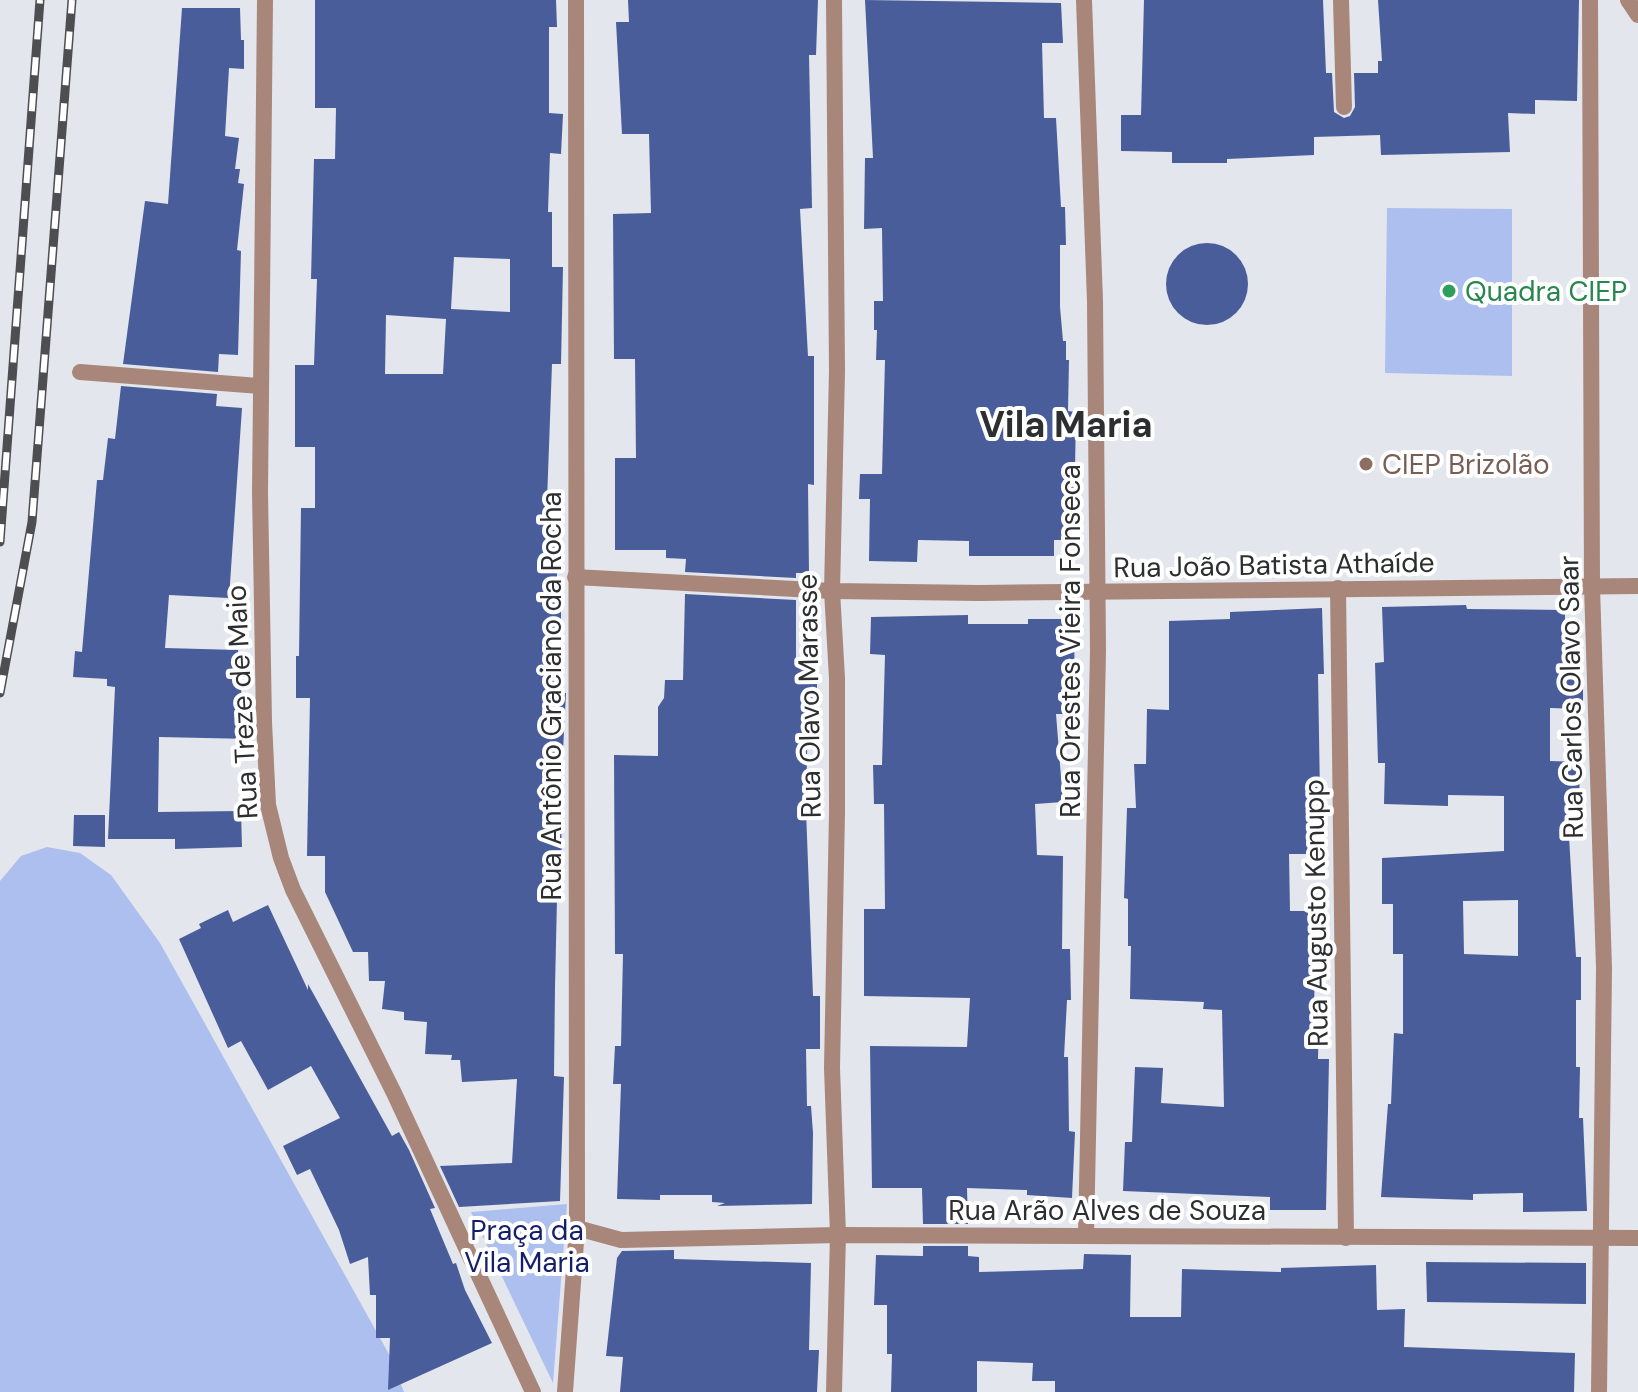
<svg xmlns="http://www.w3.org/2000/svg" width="1638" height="1392" viewBox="0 0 1638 1392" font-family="'DM Sans',sans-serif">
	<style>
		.green { fill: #adbfef }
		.building { fill: #4a5d9b; fill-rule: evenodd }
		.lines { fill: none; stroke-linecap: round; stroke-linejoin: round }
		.street { stroke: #a8867a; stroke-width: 16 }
		.rail-casing { stroke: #4d4e51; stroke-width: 9 }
		.rail { stroke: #fff; stroke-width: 6; stroke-dasharray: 18; stroke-linecap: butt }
		.leisure-dot { fill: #2e9e5b; stroke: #fff; stroke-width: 3 }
		.education-dot { fill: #8d6e63; stroke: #fff; stroke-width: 3 }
		.labels { text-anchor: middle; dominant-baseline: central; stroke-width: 8; stroke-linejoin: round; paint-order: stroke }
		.leisure-label { font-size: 28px; fill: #27864d; stroke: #fff; text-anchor: start }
		.education-label { font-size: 28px; fill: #785e54; stroke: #fff; text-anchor: start }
		.street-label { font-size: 28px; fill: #2d2e30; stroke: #fff }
		.park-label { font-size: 28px; fill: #141e6a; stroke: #fff }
		.district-label { font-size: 36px; font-weight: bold; fill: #2d2e30; stroke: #fff }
	</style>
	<rect width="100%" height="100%" fill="#e3e6ec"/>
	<g class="green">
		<path d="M1387,208L1512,209V376L1385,373Z"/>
		<path d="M47,847L80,853L111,875L160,943L390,1356L404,1392H0V881L21,856Z"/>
		<path d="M567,1204L553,1383L471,1212Z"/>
	</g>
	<g class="building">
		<path d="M315,0H556L557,27H549V113L563,114L561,154L550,153L548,212H552V267H563L561,364H552L547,501H557V602H561V634H555L554,693H566L561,790L562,899H557L555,987L554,1076L564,1077L560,1201L459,1207L440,1166L512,1163L517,1079L462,1082L460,1060H451L452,1055L425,1054L427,1022L404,1020V1012L382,1009L385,981H369L368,952H353L325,892V856H307L310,698H296V656H299L301,508H315V447H295V365H314L317,279H311L314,159H335L336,108H315ZM454,257L510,259V312L451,309ZM386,315L446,319L443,374H385Z"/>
		<path d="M628,0H818L816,55H809L812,208L800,209L808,356H814V485L808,484L809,573H796V578L685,572L686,559L666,558V550H615V458H636L635,359H614L613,214L651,213L649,134H622L616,22H629Z"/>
		<path d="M865,0L1061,3L1063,43H1042L1044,118H1056L1061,207H1065L1066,245H1060V307L1063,341H1066V360H1069L1068,411L1076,412L1075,469H1078L1079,505L1076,540H1054V556H969V541L918,540L917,562L869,561L870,499H859L860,474H882L885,360H876L877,330H874V301H883L882,228L864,229L865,158H873Z"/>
		<path d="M1144,0H1323L1326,73H1332L1334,112L1344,118L1350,116L1355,107L1354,73H1378V61H1382L1378,0H1579L1577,101L1535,100V114L1508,113L1510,152L1381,155L1380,135L1314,137V155L1227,159V163H1172V152L1121,151V115H1141Z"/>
		<path d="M182,8H240L241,40H244V69L229,68L225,136L239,138L235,169H240L238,183L244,184L237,250L241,251L238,355L219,354L218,372L123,364L145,201L168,204Z"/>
		<circle cx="1207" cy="284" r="41"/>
		<path d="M121,386L217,394L216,406L242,408L229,598L169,595L165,648L238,650L242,702H251V739L159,737L158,812L241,811L242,847L175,849V839H108L115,687L107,686V679L73,677L75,651L82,652L97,480H103L108,438L115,439Z"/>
		<path d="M685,594L796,600V660L817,659V705H808L806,810L813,996H820V1049H806L807,1106H811L813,1133L812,1204L717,1206L725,1203L712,1202V1195H660V1200L617,1199L621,1084H613L615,1046H621L623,954H615L614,755L658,756V707L664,698L665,680H683Z"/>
		<path d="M1466,605L1467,609L1565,610V642L1574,641L1575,676H1583V709L1550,708V761L1580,762L1579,806L1572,805L1569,836L1576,957H1581V1000H1576V1067H1580L1579,1118H1583L1587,1211L1523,1212V1193L1473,1194V1200L1381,1197L1388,1104H1391L1394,1033L1403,1034V954H1393V904H1382V858L1504,851V796L1448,795V806L1384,804L1385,763H1378L1375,663L1384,662L1382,607ZM1518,900V956L1464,954L1463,901Z"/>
		<path d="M1322,608L1324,674H1318L1320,795H1311L1312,854H1289L1290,911H1316L1314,1011H1319L1318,1059H1329L1326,1210H1270V1197L1123,1191L1125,1142H1132L1135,1067L1163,1068L1161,1103L1224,1107L1222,1010L1203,1009L1204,1002L1130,999L1131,946H1128V899L1124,898L1127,808H1136L1134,764H1146L1147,709L1169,710V621L1230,619V612Z"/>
		<path d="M968,615V624H1028V619H1074L1075,714H1056L1063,802L1035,804L1037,855L1063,856L1062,949H1070L1071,1000H1067L1064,1057H1068L1069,1131L1075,1132L1072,1198L1027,1195V1190L967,1188L968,1224H923L922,1188H872L870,1046L967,1047L970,998L864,996V909H885L884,804H874L873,765H882L885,655L870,654L871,617Z"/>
		<path d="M74,815H105V847L73,846Z"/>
		<path d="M268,905L308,990V984L392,1136L399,1132L409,1150L435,1208L430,1209L453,1264L456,1263L465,1290L492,1343L388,1390L390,1338H376V1295H370L368,1257L350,1264L339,1230L310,1169L297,1175L283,1146L340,1118L311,1066L268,1090L241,1041L228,1048L179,939L201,928L199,924L228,910L233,922Z"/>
		<path d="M923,1246H968V1256L979,1257V1272L1083,1269L1084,1254L1131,1255L1130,1317H1181L1182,1269L1281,1272V1268L1376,1265L1377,1310L1405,1309L1404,1347L1575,1353L1574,1392H1055V1381H1032L1033,1363L977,1361V1392H891L892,1354H887V1305H874L876,1255L923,1256Z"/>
		<path d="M674,1250V1259L811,1263L809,1350H819L817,1392H620L623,1357L606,1356L617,1258L622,1251Z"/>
		<path d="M1426,1262L1586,1263V1304L1427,1302Z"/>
	</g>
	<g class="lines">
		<g class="street">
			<path d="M265,0L260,492L264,722L268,805L281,858L293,890L394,1093L533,1392"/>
			<path d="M834,0L837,371L832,591L837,678V812L832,1068L838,1235L834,1392"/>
			<path d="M1084,0L1095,301L1098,651L1086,1235"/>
			<path d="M1341,0L1344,107"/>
			<path d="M1590,0L1592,587L1604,968L1599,1392"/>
			<path d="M1628,0L1638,15"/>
			<path d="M80,372L260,386"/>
			<path d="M575,577L832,591L979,593L1638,586"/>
			<path d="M1338,588L1346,1238"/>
			<path d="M577,1228L621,1240L838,1235L1638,1238"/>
			<path d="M565,1392L577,1228L576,0"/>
		</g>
		<g class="rail-casing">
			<g id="rail">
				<path d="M0,542L40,0"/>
				<path d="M0,693L32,522L72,0"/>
			</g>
		</g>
		<use href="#rail" class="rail"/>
	</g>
	<circle class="leisure-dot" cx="1449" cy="291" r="8"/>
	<circle class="education-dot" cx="1366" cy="464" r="8"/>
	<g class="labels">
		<g class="leisure-label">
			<text x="1465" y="291">Quadra CIEP</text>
		</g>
		<g class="education-label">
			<text x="1382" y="464">CIEP Brizolão</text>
		</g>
		<g class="street-label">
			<text transform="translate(1274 565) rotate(-1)">Rua João Batista Athaíde</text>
			<text transform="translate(1070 641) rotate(-90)">Rua Orestes Vieira Fonseca</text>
			<text transform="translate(551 696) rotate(-90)">Rua Antônio Graciano da Rocha</text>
			<text transform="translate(809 696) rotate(-91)">Rua Olavo Marasse</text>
			<text transform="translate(1571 697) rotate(-91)">Rua Carlos Olavo Saar</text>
			<text transform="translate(242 702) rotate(-93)">Rua Treze de Maio</text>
			<text transform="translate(1316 913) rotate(-91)">Rua Augusto Kenupp</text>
			<text x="1107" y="1210">Rua Arão Alves de Souza</text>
		</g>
		<g class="park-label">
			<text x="527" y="1230">Praça da<tspan x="527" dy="32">Vila Maria</tspan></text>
		</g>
		<g class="district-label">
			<text x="1066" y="424">Vila Maria</text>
		</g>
	</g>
</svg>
